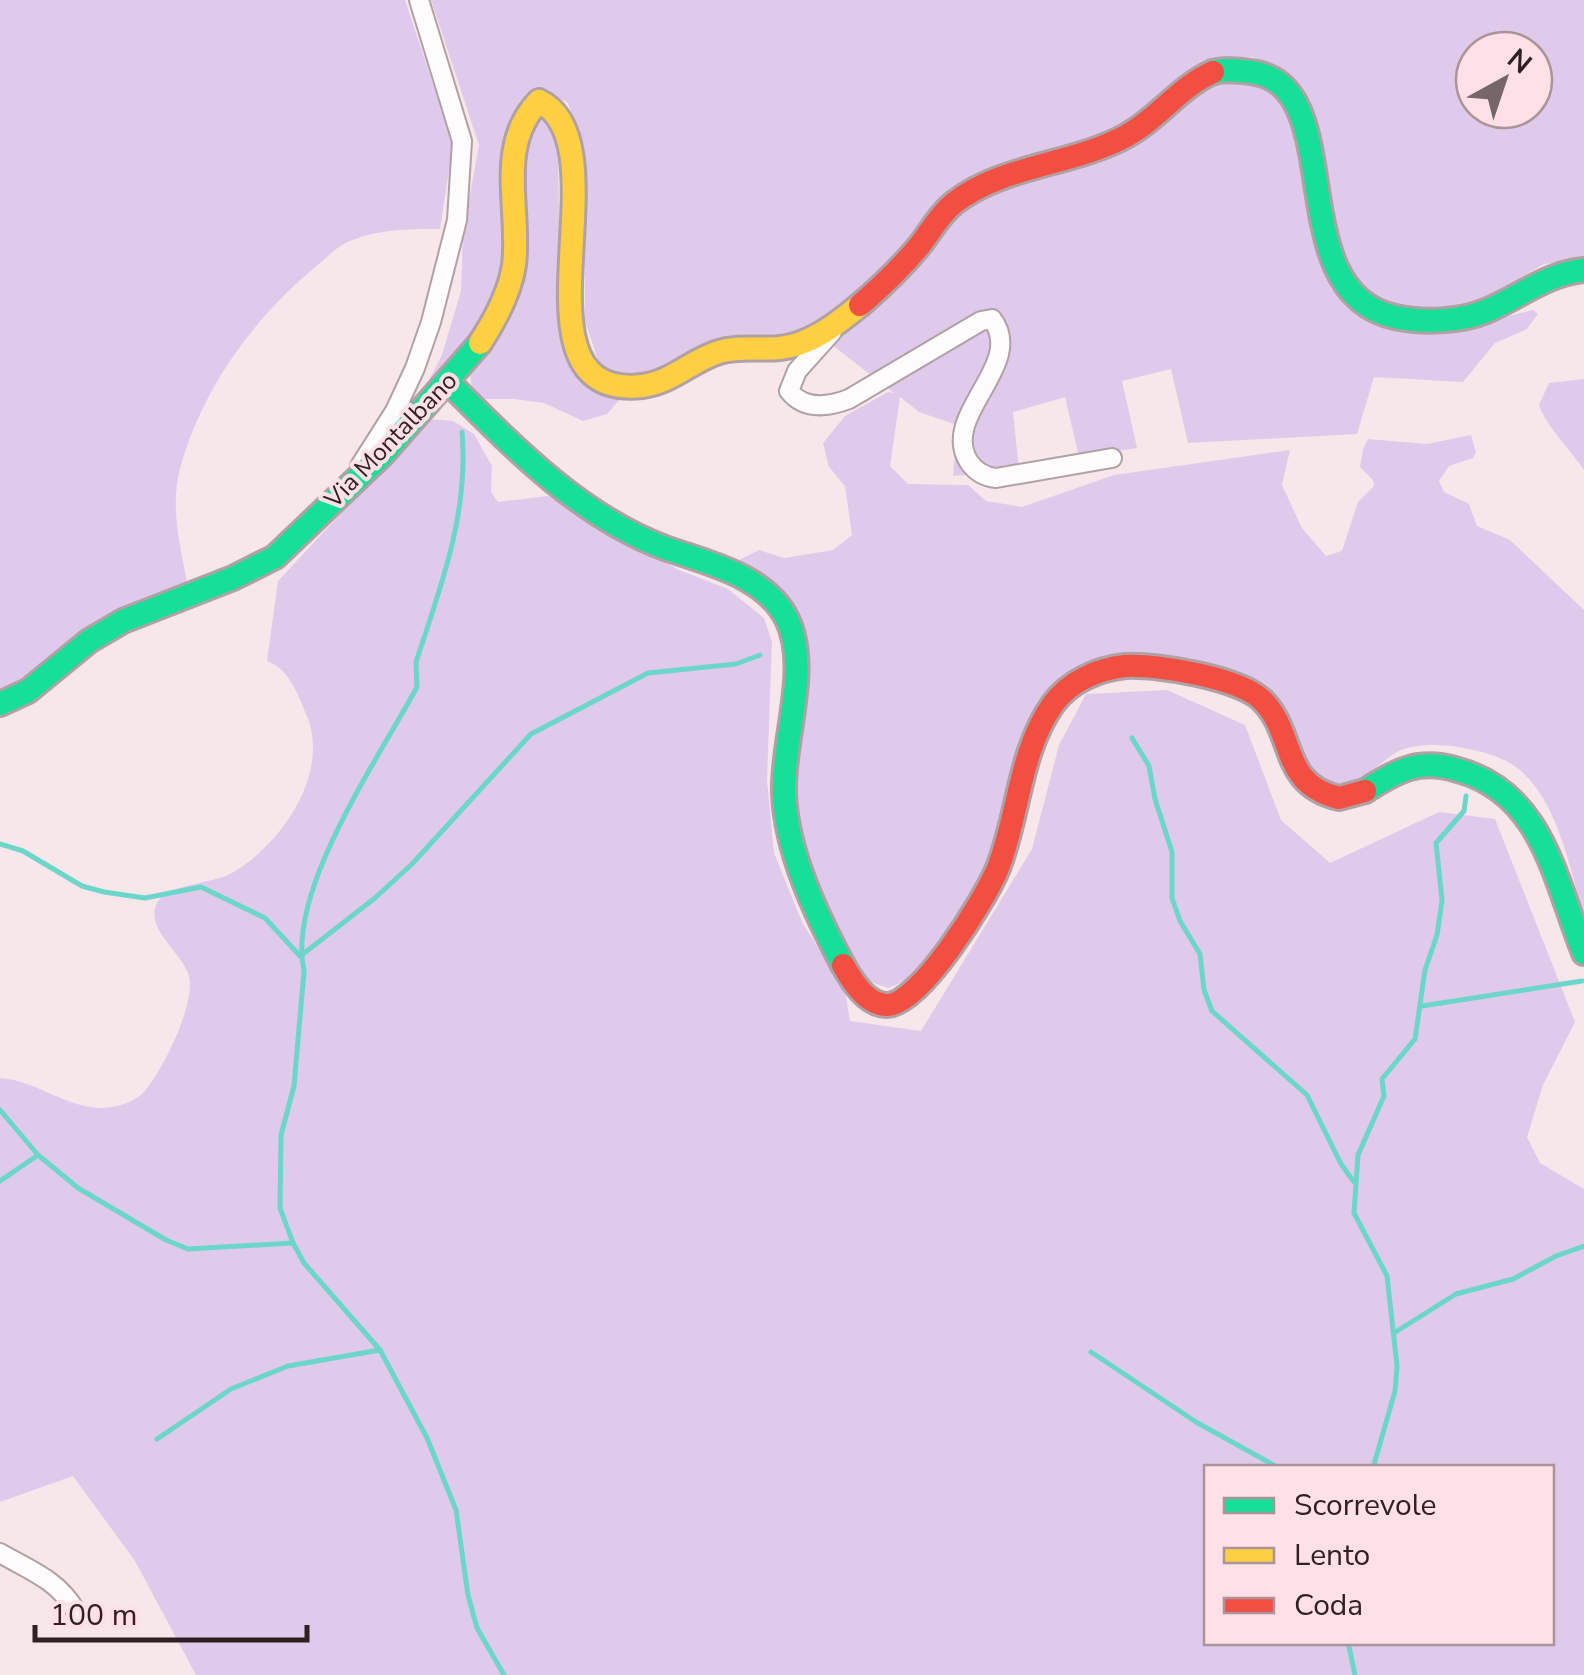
<svg xmlns="http://www.w3.org/2000/svg" width="1584" height="1675" viewBox="0 0 1584 1675" font-family="'Nunito Sans',sans-serif">
	<style>
		.green { fill: #dfcaec; fill-rule: evenodd }
		.lines { fill: none; stroke-linecap: round; stroke-linejoin: round }
		.stream { stroke: #6cd6ca; stroke-width: 5 }
		.street-casing { stroke: #b0a1a4; stroke-width: 22 }
		.fast-casing { stroke: #b0a1a4; stroke-width: 28 }
		.slow-casing { stroke: #b0a1a4; stroke-width: 28 }
		.jam-casing { stroke: #b0a1a4; stroke-width: 28 }
		.street { stroke: #fefbfc; stroke-width: 18 }
		.fast { stroke: #16e098; stroke-width: 22 }
		.slow { stroke: #ffcf43; stroke-width: 22 }
		.jam { stroke: #f24e42; stroke-width: 22 }
		.labels { text-anchor: middle; dominant-baseline: central; stroke-width: 8; stroke-linejoin: round; paint-order: stroke }
		.street-label { font-size: 25px; fill: #301f23; stroke: #fee0e6 }
	</style>
	<rect width="100%" height="100%" fill="#f7e7ea"/>
	<g class="green">
		<path d="M0,0H405L453,144L440,229C408,229 379,229 350,241C337,246 324,260 313,269C252,320 201,391 180,469C170,505 180,546 187,582L100,618L28,677L0,691Z"/>
		<path d="M431,0H1584V259L1544,264L1476,303L1436,310L1396,308L1351,281L1335,243L1305,97L1293,80L1253,57L1216,61L1120,128L1085,147L1020,165L869,289L803,332L748,337L655,373L615,372L599,363L585,321L584,153L568,103L545,90L535,93L505,268L484,318L413,411L442,355L461,291L463,234L479,145ZM1474,50H1534V110H1474Z"/>
		<path d="M1245,78L1273,88L1296,127L1310,231L1325,271L1354,309L1492,320L1533,310L1538,314L1527,329L1495,343L1463,382L1374,377L1357,434L1188,443L1171,369L1122,381L1137,448L1079,457L1065,397L1013,412L1019,470L953,476L957,425L919,412L900,397L890,466L908,484L968,485L986,501L1022,507L1114,475L1290,450L1282,485L1302,528L1326,556L1342,551L1358,502L1374,486L1373,480L1360,467L1363,449L1368,439L1427,444L1471,435L1476,452L1473,458L1449,466L1439,481L1444,492L1469,504L1477,526L1510,540L1584,610V915C1569,868 1559,805 1521,771C1504,756 1480,751 1458,747C1443,744 1413,744 1399,751C1373,765 1354,798 1319,776C1289,757 1289,711 1266,685C1256,673 1155,653 1136,653C1110,654 1086,662 1065,675C1012,708 1006,806 990,860C980,891 935,958 909,978C904,982 895,985 889,988C883,986 871,983 866,979C843,959 806,850 799,818L787,597L737,561L759,550L784,558L833,550L852,535L845,486L829,467L823,443L845,416L888,392L894,393L831,344L961,206L1149,133L1213,85Z"/>
		<path d="M543,111L558,138L560,304L575,373L593,390L621,398L607,414L583,421L544,403L514,399H483L472,389L470,375C487,350 508,323 519,294C539,238 504,159 543,111Z"/>
		<path d="M1584,379V470C1572,452 1544,423 1539,405L1549,383Z"/>
		<path d="M429,419L453,421L474,434L492,466L491,492L498,502L548,496L679,570L728,589L764,618L772,642L767,780L774,853L802,922L845,991L850,1021L921,1031L1032,849L1059,745L1086,694L1167,690L1245,725L1281,820L1330,863L1439,812L1495,819L1575,1022L1543,1085L1527,1137L1540,1163L1584,1189V1675H196L135,1561L73,1476L0,1502V1078C35,1080 64,1107 101,1108C114,1108 133,1103 143,1093C162,1072 196,1004 189,976C182,952 144,929 157,903C166,884 212,884 232,873C281,845 332,772 306,714C298,694 289,669 267,661L278,581ZM1206,1468H1552V1642H1206Z"/>
	</g>
	<g class="lines">
		<g class="stream">
			<path d="M462,432C469,513 441,586 416,662L417,687C379,758 286,891 304,971L294,1086L281,1135L280,1208L293,1243L304,1263L380,1350L427,1438L456,1510L468,1595L477,1628L504,1675"/>
			<path d="M1132,738L1149,766L1155,799L1172,852V898L1180,921L1200,954L1204,990L1212,1011L1307,1095L1341,1164L1354,1182"/>
			<path d="M0,844L23,851L82,886L104,892L145,898L201,887L265,918L300,956"/>
			<path d="M303,954L375,898L412,864L531,734L648,673L736,664L760,655"/>
			<path d="M1422,1006L1582,981"/>
			<path d="M0,1110L38,1155L78,1188L166,1240L188,1249L293,1243"/>
			<path d="M0,1181L38,1155"/>
			<path d="M1394,1333L1456,1294L1513,1279L1556,1256L1584,1246"/>
			<path d="M1091,1352L1196,1422L1279,1468"/>
			<path d="M157,1439L231,1389L288,1366L380,1350"/>
			<path d="M1373,1468L1395,1391L1397,1366L1387,1276L1354,1213L1358,1155L1384,1096L1382,1079L1415,1039L1425,970L1437,935L1442,900L1436,843L1464,811L1466,796"/>
			<path d="M1348,1642L1355,1675"/>
		</g>
		<g class="street-casing">
			<g id="street">
				<path d="M832,332L797,371L789,391C804,410 828,407 849,399L981,321L992,319C1027,365 939,415 969,462C976,472 985,477 996,478L1112,458"/>
				<path d="M360,466L395,411L415,368L431,322L457,220L462,141L419,0"/>
				<path d="M0,1553C29,1570 58,1580 75,1610"/>
			</g>
		</g>
		<g class="fast-casing">
			<g id="fast">
				<path d="M1213,72C1226,69 1237,70 1251,72C1352,84 1278,292 1395,317C1422,323 1460,322 1486,311C1520,297 1545,274 1584,270"/>
				<path d="M448,382C511,445 579,516 665,548C707,563 765,575 787,619C811,668 782,740 784,793C786,851 816,914 843,965"/>
				<path d="M0,704L28,691L89,641L123,621L233,578L275,557L383,454L480,343"/>
				<path d="M1365,791C1398,770 1419,758 1458,770C1543,793 1555,881 1584,953"/>
			</g>
		</g>
		<g class="slow-casing">
			<path id="slow" d="M480,343C495,320 510,293 514,265C521,210 495,146 539,101C628,144 500,401 642,386C671,383 692,360 719,352C739,346 760,350 780,348C810,345 837,324 860,305"/>
		</g>
		<g class="jam-casing">
			<g id="jam">
				<path d="M860,305C881,287 902,267 920,245C931,231 939,215 954,203C1002,165 1073,165 1126,136C1158,119 1179,87 1213,72"/>
				<path d="M843,965C852,981 866,1004 886,1005C918,1008 986,898 998,868C1019,815 1019,752 1053,704C1070,681 1098,669 1125,666C1157,664 1241,678 1263,701C1296,735 1280,784 1339,798L1365,791"/>
			</g>
		</g>
		<use href="#street" class="street"/>
		<use href="#fast" class="fast"/>
		<use href="#slow" class="slow"/>
		<use href="#jam" class="jam"/>
	</g>
	<g class="labels">
		<g class="street-label">
			<text transform="translate(391 440) rotate(-46)">Via Montalbano</text>
		</g>
	</g>
	<rect x="1204" y="1465" width="350" height="180" fill="#fee0e6" stroke="#ac9398" stroke-width="2.5"/>
	<rect x="1224" y="1498" width="50" height="15" fill="#16e098" stroke="#ac9398" stroke-width="2.5"/>
	<text x="1294" y="1515" font-size="30" fill="#301f23">Scorrevole</text>
	<rect x="1224" y="1548" width="50" height="15" fill="#ffcf43" stroke="#ac9398" stroke-width="2.5"/>
	<text x="1294" y="1565" font-size="30" fill="#301f23">Lento</text>
	<rect x="1224" y="1598" width="50" height="15" fill="#f24e42" stroke="#ac9398" stroke-width="2.5"/>
	<text x="1294" y="1615" font-size="30" fill="#301f23">Coda</text>
	<g transform="translate(1504 80) rotate(40)"><circle r="48" fill="#fee0e6" stroke="#ac9398" stroke-width="2.5"/>
	<path d="M0-8L18 38L0 25L-18 38Z" fill="#766569"/>
	<text y="-15" font-size="28" font-weight="bold" text-anchor="middle" fill="#301f23">N</text>
	</g>
	<path d="M35 1625v15h272v-15" fill="none" stroke="#301f23" stroke-width="5"/>
	<text x="50" y="1625" font-size="30" fill="#301f23" stroke="#fee0e6" stroke-width="8" paint-order="stroke">100 m</text>
</svg>
